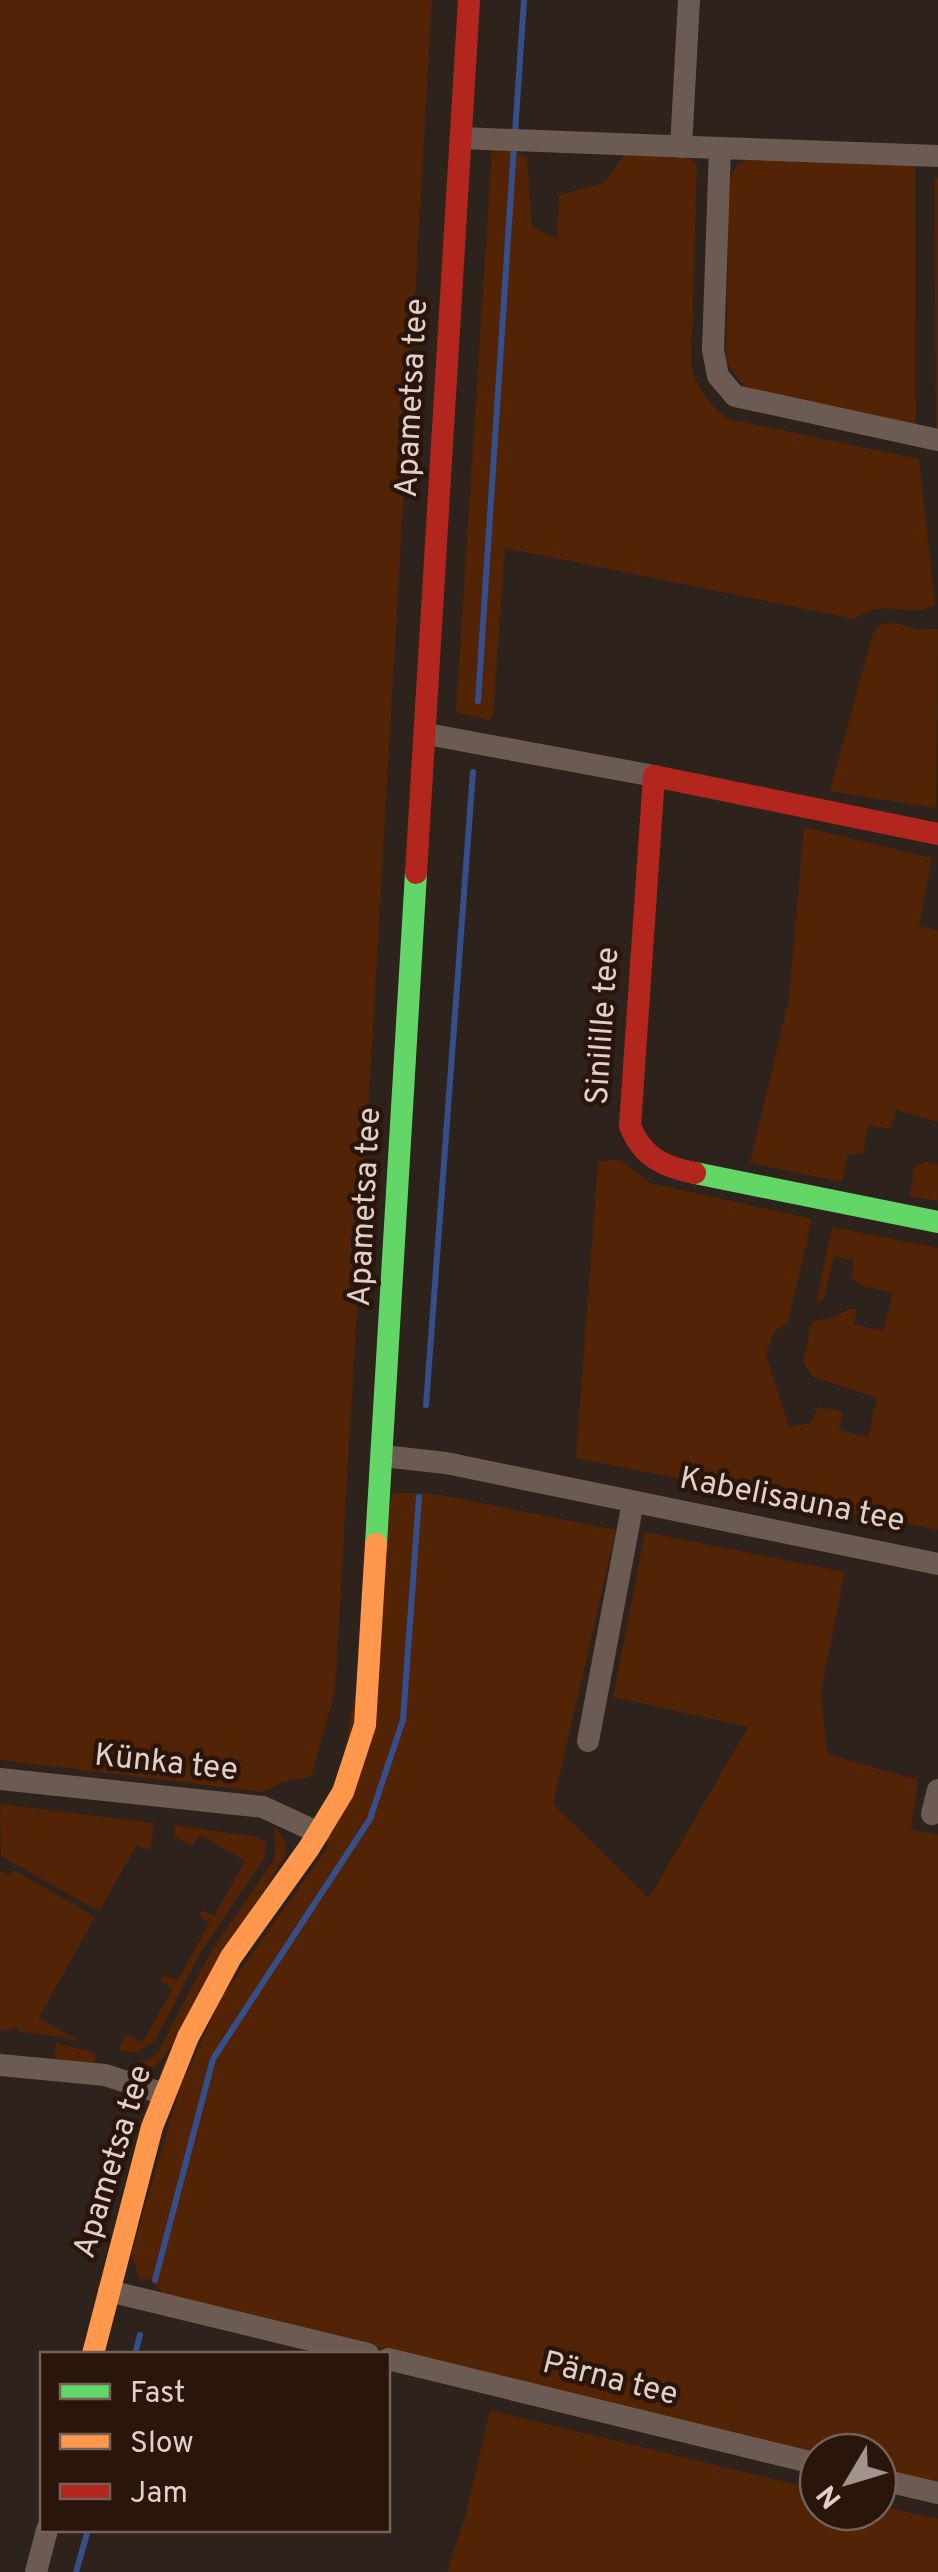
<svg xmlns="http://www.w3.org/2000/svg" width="938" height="2572" viewBox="0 0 938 2572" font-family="Overpass,sans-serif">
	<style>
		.green { fill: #532306 }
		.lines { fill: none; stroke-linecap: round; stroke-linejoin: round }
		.stream { stroke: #354f8a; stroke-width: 6 }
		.street { stroke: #6c5b53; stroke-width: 22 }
		.fast { stroke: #63d668; stroke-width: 22 }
		.slow { stroke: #ff974d; stroke-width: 22 }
		.jam { stroke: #b3261e; stroke-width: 22 }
		.labels { text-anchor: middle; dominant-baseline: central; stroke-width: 9; stroke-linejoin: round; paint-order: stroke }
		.street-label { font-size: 32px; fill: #e0d0ca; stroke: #2a150b }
	</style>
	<rect width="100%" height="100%" fill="#2d221c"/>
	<g class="green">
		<path d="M0,0H432L335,1691L311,1777L283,1782L263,1792L0,1760Z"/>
		<path d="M508,148L527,158L532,227L557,239L559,195L604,183L625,154L691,158L697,165L691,366C699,390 707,403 728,419L919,459L935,604C910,621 887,596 855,619L505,548L493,716L489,720L456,712L492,150Z"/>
		<path d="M754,157L915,165L916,426L758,393L740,382L726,361L729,179L738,164Z"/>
		<path d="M934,178H938V430L936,429Z"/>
		<path d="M896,623L919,630L938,629L936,808L830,791L873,633L882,624Z"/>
		<path d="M804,827L932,858L919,926L938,931V1122L896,1110L890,1129L869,1125L863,1154H848L842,1182L750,1163L789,998Z"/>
		<path d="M621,1160L650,1183L812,1219L788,1323L774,1331L766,1355L789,1427L811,1423L818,1407L843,1411L839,1430L868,1437L877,1398L813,1377L803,1362L812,1321L835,1317L849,1309L857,1310L854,1324L883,1331L893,1293L862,1286L851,1278L853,1260L834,1256L824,1299L816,1303L832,1227L938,1248V1530L576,1458L598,1161Z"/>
		<path d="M925,1162L938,1164V1201L909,1196L915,1166Z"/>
		<path d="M392,1493L436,1494L616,1530L553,1804L649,1898L748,1727L613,1697L645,1532L845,1572L821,1693L827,1754L918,1780L911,1829L938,1835V2483L878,2468V2452L818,2454L164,2295L149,2279L140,2280L131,2254L180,2088L221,1998L327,1848Z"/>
		<path d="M0,1804L154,1823L151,1847L146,1850L137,1845L99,1911L1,1856Z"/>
		<path d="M173,1825L257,1837L266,1843L265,1858L202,1950L155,2041L136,2053L118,2050L126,2034L143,2042L172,1989L161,1981V1978L167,1976L177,1981L209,1924L198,1913L204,1911L214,1916L245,1861L200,1835L192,1846L175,1837Z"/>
		<path d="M274,1826L286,1843V1854L166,2054L155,2067L132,2071L158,2052L211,1951L273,1861L276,1848Z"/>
		<path d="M0,1870L7,1876L14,1870L95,1917L39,2018L83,2043L62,2037L21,2032L17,2027H12L10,2031L0,2030Z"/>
		<path d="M56,2043L96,2053L95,2065L54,2060Z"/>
		<path d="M490,2410L818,2490V2512H878V2505L938,2519V2572H447L466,2513Z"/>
	</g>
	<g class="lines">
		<g class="stream">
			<path d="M515,133L524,0"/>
			<path d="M478,701L514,146"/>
			<path d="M426,1405L473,772"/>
			<path d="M155,2280L213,2059L370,1819L403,1720L419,1497"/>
			<path d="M135,2354L140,2335"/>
			<path d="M76,2572L88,2530"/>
		</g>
		<g class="street">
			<path d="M461,138L720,148"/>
			<path d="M681,147L689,0"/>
			<path d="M938,156L720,148L713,350L718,376L735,396L938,440"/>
			<path d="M427,734L654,776"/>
			<path d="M383,1456L446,1463L938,1564"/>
			<path d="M588,1741L633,1502"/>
			<path d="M0,1779L263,1807L319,1833"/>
			<path d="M932,1814L938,1790"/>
			<path d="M0,2065L105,2075L164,2094"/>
			<path d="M109,2291L368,2354"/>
			<path d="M388,2359L818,2464"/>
			<path d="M878,2479L938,2493"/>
			<path d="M36,2572L47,2530"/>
		</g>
		<g class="fast">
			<path d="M695,1173L938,1222"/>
			<path d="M376,1544L416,873"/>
		</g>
		<path class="slow" d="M93,2354L152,2127L188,2037L231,1957L309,1848L343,1792L365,1725L376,1544"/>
		<g class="jam">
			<path d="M416,873L469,0"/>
			<path d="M695,1173C664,1167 642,1157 630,1126L654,776L938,834"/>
		</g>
	</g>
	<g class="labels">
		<g class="street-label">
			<text transform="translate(413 398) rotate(-87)">Apametsa tee</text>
			<text transform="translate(604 1026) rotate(-86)">Sinilille tee</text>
			<text transform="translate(366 1207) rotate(-87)">Apametsa tee</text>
			<text transform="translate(792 1501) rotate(11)">Kabelisauna tee</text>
			<text transform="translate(166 1764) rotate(6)">Künka tee</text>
			<text transform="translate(114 2162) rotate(-73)">Apametsa tee</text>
			<text transform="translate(610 2380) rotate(14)">Pärna tee</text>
		</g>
	</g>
	<rect x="40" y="2352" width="350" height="180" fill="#2a150b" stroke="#736057" stroke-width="2.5"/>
	<rect x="60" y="2384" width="50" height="15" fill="#63d668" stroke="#736057" stroke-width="2.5"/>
	<text x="130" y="2402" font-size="30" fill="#e0d0ca">Fast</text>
	<rect x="60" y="2434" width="50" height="15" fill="#ff974d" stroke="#736057" stroke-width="2.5"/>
	<text x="130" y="2452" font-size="30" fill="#e0d0ca">Slow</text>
	<rect x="60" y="2484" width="50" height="15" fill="#b3261e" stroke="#736057" stroke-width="2.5"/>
	<text x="130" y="2502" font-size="30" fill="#e0d0ca">Jam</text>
	<g transform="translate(848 2482) rotate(232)"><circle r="48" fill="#2a150b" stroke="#736057" stroke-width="2.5"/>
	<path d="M0-8L18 38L0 25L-18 38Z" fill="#a1938d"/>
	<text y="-15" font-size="28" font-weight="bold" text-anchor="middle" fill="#e0d0ca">N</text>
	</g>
</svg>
